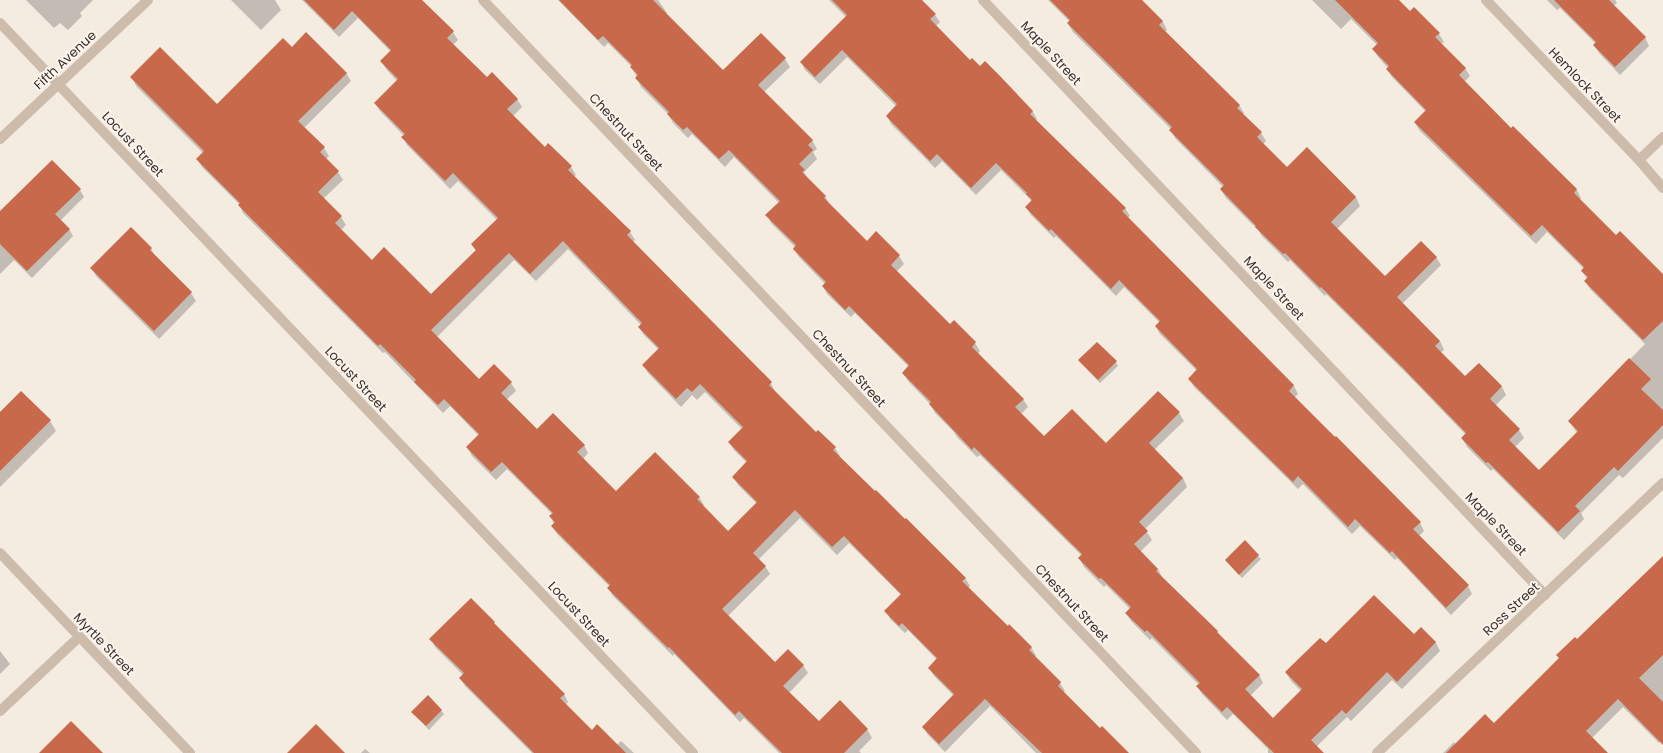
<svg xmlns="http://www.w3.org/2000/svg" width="1663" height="753" viewBox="0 0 1663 753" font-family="Poppins,sans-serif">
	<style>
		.shadow { fill: #0003; fill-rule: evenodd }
		.building { fill: #c8694b; fill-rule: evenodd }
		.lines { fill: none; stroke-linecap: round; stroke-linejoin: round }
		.minor { stroke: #cdbbac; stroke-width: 10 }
		.labels { text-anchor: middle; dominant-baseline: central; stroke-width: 4; stroke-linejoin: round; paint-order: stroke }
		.street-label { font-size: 13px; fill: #3b302b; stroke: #fbf5ee }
	</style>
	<rect width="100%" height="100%" fill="#f4ebe1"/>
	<g class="shadow">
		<path d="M26,0H93L80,13L82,16L68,30L60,23L54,28Z"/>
		<path d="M231,0H275L281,10L261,30Z"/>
		<path d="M302,0H421L453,32L458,40L453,45L487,78L517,99L522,107L513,116L545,148L571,167L576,175L573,177L630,232L635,240L633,242L771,383L775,392L816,433L818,431L835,448L840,456L839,457L965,578L970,586L968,588L1008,628L1031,647L1036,656L1034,657L1060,683L1065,691L1063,693L1100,729L1128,753H1036L990,706L945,752L928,735L923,727L954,696L934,676L929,668L937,660L908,630L905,633L890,619L886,611L901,595L849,543L837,555L800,518L758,560L765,566L770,574L728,616L775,664L803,665L808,673L789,693L819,722L867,729L872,738L859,751L861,753H779L744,718L740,722L674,654L673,656L613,596L608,588L610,587L557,534L552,526L554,524L550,516L552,514L507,469L496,480L472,456L467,447L479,436L450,406L443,413L385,352L383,353L243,213L239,204L202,167L197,159L203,153L136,86L132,77L217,106L292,48L346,73L351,81L304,128L324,148L329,156L326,159L338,172L343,180L323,199L341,217L346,225L341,230L372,261L431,296L476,251L472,245L497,220L458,181L450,189L407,145L403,137L404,136L380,111L375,103L397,81L386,69L381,61L391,52L358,18L339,37ZM568,249L641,325L639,327L644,335L659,350L643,365L648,373L681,407L692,395L697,400L705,392L742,429L729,442L734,450L747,463L733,477L738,485L757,504L728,532L702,506L704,505L699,497L616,493L583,459L588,453L584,445L537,431L506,400L516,391L511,383L479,380L437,337L514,260L536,281Z"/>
		<path d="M558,0H658L667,13L665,14L723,72L785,59L790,67L764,92L812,140L817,149L813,152L817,159L804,172L808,179L825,196L830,205L867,242L899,256L904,264L896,272L950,326L954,322L975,343L980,351L978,354L1023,399L1028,407L1021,414L1044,438L1106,444L1179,413L1184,421L1154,450L1183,478L1187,487L1145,529L1152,540L1140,552L1158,569L1162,577L1217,631L1220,637L1259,675L1263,683L1250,696L1273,719L1301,691L1291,681L1286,673L1326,645L1414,636L1421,628L1436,643L1440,651L1402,689L1392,680L1351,721L1347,717L1316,747L1320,753H1268V749L1233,714L1227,720L1202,694L1197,686L1199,685L1152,638L1150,640L1131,621L1126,613L1130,609L1106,585L1104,587L1084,567L1079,558L1082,556L980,455L977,457L957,437L954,432L935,413L930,404L908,381L903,373L909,367L855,313L851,317L827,294L823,286L825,284L799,257L794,249L795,247L771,223L767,215L779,203L734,157L725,167L692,134L688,138L673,123L668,114L641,87L632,67L608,43L604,47Z"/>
		<path d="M829,0H920L935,15L940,22L936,26L970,61L980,68L999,77L1033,112L1037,119L1035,121L1125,208L1130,216L1128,218L1294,386L1298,394L1294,398L1420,523L1424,531L1419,536L1468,586L1472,594L1451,615L1397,558L1395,560L1360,526L1352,534L1303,484L1298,489L1194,387L1189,379L1197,371L1160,334L1156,327L1160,323L1124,287L1116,296L1056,236L1054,238L1031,215L1026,207L1032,202L1029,198L1001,170L976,195L942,161L935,168L891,124L887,116L896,106L847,57L820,84L805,70L801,62L846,17Z"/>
		<path d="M1048,0L1142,1L1163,22L1167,30L1165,32L1239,105L1244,113L1243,115L1261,133L1266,141L1263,144L1287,168L1307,148L1356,197L1360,206L1337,229L1385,278L1436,257L1441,265L1402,304L1440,341L1444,350L1440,353L1465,378L1479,364L1502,387L1506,395L1495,406L1519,430L1524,438L1515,447L1539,471L1577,433L1569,421L1645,344L1590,289L1585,281L1587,279L1582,271L1584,269L1547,232L1536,244L1420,131L1415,123L1426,112L1392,77L1387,69L1388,68L1378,57L1373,49L1377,45L1351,19L1341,29L1312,0H1398L1410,12L1439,34L1444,42L1441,44L1465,68L1470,76L1464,82L1511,129L1513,128L1577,190L1581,198L1579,200L1616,237L1663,276V438L1623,478L1619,475L1581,513L1584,519L1564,540L1493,469L1491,471L1467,447L1462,438L1466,435L1408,375L1326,294L1325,296L1290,260L1288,262L1261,235L1259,231L1226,198L1221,190L1223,187L1175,138L1170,130L1171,129L1073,32L1068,24L1070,22Z"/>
		<path d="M1547,0H1615L1617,3L1613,6L1645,37L1649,46L1620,75L1599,53L1594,45L1596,44L1560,8L1557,10Z"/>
		<path d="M80,190L84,197L60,221L69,229L73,236L32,278L14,260L0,274V212Z"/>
		<path d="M151,248L155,257L191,293L196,301L159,339L96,276L92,268Z"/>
		<path d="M1079,361L1116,362L1118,366L1100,383Z"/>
		<path d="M0,414L50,421L56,431L0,487Z"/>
		<path d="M1258,556L1261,559L1242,578L1226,560Z"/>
		<path d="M1663,560V739L1659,743L1623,707L1592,738L1607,753H1443L1454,742L1456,744L1494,724L1577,640Z"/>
		<path d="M494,623L497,628L564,694L568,702L565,705L592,731L617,745L621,741L634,753H532L465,686L460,678L463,675L435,647L431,639Z"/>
		<path d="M0,651L10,664L0,674Z"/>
		<path d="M428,697L444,714L429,730L412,712Z"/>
		<path d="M365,749L370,753H361Z"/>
	</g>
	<g class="building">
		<path d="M304,0H422L454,31L447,38L487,77L492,72L518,99L507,109L545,147L548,143L572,166L568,170L631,231L627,235L772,382L769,385L816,432L818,430L836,447L833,450L875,491L876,490L905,519L906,518L966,578L962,581L1008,626L1009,624L1032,647L1029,650L1061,682L1058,686L1100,728L1102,726L1129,753H1042L985,699L939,744L922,727L954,694L928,668L937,658L902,623L899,626L884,611L901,594L844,536L832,547L795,510L753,553L766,566L722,609L775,662L788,649L804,665L783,686L819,721L840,700L868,729L844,753H782L739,711L735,715L669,647L668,648L607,588L610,585L551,526L555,522L549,516L553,513L502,462L491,472L466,447L479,434L444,399L438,405L414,382L416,380L380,344L378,346L238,205L240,203L196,159L204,151L130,77L160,47L217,104L283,38L292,47L306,32L347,73L298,121L325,147L320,152L339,171L318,192L342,216L335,223L372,260L384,247L431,294L476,250L471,244L498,218L453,173L445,181L401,137L405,134L374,103L398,79L380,61L391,50L352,11L334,30ZM563,241L642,323L638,327L659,348L642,365L676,399L687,388L692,392L700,384L743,427L728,442L747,461L732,477L757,502L728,531L697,499L700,497L655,452L616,491L577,452L585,445L553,413L537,429L501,393L512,382L494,364L479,379L431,330L509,253L530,274Z"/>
		<path d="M559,0H653L723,70L761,33L786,58L758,85L813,140L808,145L813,150L799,164L805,170L802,172L826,196L824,198L867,241L876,231L900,255L891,265L950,324L954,320L976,342L972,347L1024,399L1015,407L1044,436L1072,409L1106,443L1158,391L1180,412L1149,443L1183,478L1139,522L1148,531L1134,544L1158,569L1156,571L1218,631L1217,632L1260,675L1245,689L1273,718L1302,689L1285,672L1320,638L1326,643L1374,595L1414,634L1421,627L1436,642L1397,682L1387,672L1346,714L1342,710L1311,740L1324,753H1274L1227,707L1222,712L1196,686L1200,683L1147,630L1145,632L1125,613L1131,607L1101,578L1099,579L1078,558L1082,554L974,447L972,450L929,404L931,402L902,373L909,365L849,306L845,310L822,286L826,282L793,249L796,245L765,215L780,201L729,150L719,159L687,127L683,130L667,114L669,112L635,78L638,75L630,67L632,65L603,36L598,40Z"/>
		<path d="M832,0H922L936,14L930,19L970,60L972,58L980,66L985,61L1000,76L1033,111L1030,114L1126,208L1122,211L1294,385L1289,391L1335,437L1336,436L1421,522L1413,529L1469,585L1446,608L1392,551L1390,553L1355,519L1348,527L1298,476L1293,482L1188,379L1197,369L1155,326L1160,321L1119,280L1111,289L1051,229L1049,231L1025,207L1032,200L1026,194L1027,193L996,163L971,188L937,154L930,161L886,116L897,104L842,50L815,77L800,62L847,15Z"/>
		<path d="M1050,0H1142L1163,21L1159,25L1240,105L1237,108L1262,132L1257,137L1287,167L1307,147L1356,197L1331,222L1385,276L1421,241L1437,257L1397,297L1440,341L1435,346L1465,376L1479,363L1502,386L1490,399L1520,429L1509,440L1539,470L1578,431L1568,421L1629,358L1651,379L1641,389L1663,410V425L1618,471L1614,467L1575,506L1580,511L1558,532L1488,462L1486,463L1461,438L1466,433L1402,367L1321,287L1320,288L1285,253L1283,254L1255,227L1256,226L1220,189L1224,185L1169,130L1172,127L1067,23L1070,20Z"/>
		<path d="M1335,0H1399L1410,11L1414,7L1440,33L1435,37L1466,68L1459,75L1511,128L1513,126L1577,189L1574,193L1616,235L1620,231L1663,274V321L1643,340L1584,281L1588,277L1581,271L1584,267L1542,225L1531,236L1414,122L1426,110L1386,69L1389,66L1372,49L1378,43Z"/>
		<path d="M1554,0H1609L1646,37L1615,67L1593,45L1596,42Z"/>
		<path d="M52,160L81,189L55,214L70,229L27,271L0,244V211Z"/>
		<path d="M131,227L152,248L150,250L192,292L154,331L90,268Z"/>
		<path d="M1097,342L1117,361L1098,380L1078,360Z"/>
		<path d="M21,391L51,420L0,471V412Z"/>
		<path d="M1245,540L1259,555L1239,575L1225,560Z"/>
		<path d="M1663,556V655L1639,678L1663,702V745L1618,699L1586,731L1608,753H1446L1485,714L1494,723L1559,658L1556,655L1575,637L1577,639Z"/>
		<path d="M471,598L495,622L494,623L565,694L560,698L592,730L597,724L626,753H534L459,678L464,673L429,639Z"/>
		<path d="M428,695L442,710L426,726L411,712Z"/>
		<path d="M71,721L103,753H39Z"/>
		<path d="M316,724L345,753H287Z"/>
	</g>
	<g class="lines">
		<g class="minor">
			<path d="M483,0L1196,753"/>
			<path d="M983,0L1545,595"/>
			<path d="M1486,0L1639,160L1663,188"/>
			<path d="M0,23L693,753"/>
			<path d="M0,139L148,0"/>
			<path d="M1639,160L1663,137"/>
			<path d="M0,553L190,753"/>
			<path d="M0,711L79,637"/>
			<path d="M1377,753L1663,483"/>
		</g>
	</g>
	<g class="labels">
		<g class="street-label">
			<text transform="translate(1051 53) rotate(47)">Maple Street</text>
			<text transform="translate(65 60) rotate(-43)">Fifth Avenue</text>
			<text transform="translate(1585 85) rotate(46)">Hemlock Street</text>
			<text transform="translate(626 132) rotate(47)">Chestnut Street</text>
			<text transform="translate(133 144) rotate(47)">Locust Street</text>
			<text transform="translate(1274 288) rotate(47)">Maple Street</text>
			<text transform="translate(849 368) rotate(47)">Chestnut Street</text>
			<text transform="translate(356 379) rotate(47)">Locust Street</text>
			<text transform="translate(1496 524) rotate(46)">Maple Street</text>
			<text transform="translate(1072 603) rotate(47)">Chestnut Street</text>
			<text transform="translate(1511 609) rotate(-43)">Ross Street</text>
			<text transform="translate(579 614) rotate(47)">Locust Street</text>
			<text transform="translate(104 644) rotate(46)">Myrtle Street</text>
		</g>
	</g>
</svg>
